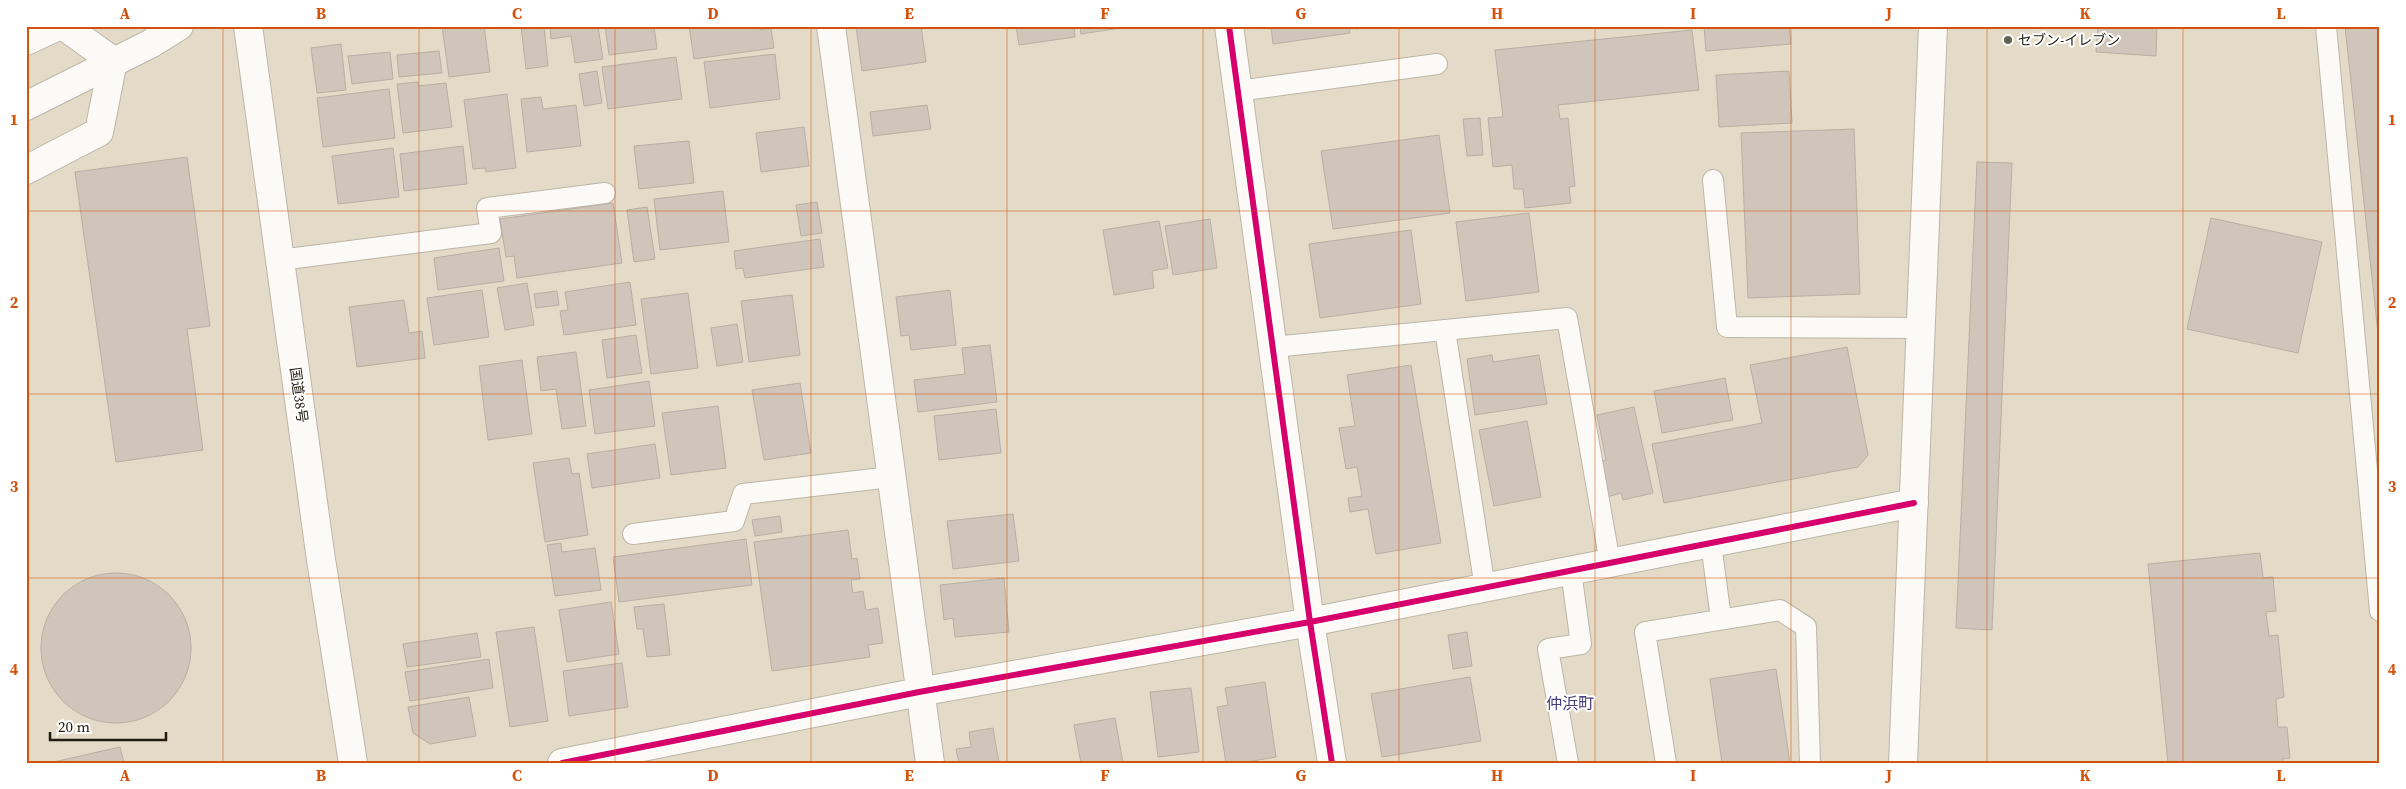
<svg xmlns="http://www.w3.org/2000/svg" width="2406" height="789" viewBox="0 0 2406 789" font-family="'Source Serif 4','Noto Sans JP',serif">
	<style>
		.building { fill: #d0c5ba; stroke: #b9aea3 }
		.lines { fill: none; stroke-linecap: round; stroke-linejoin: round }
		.lane-casing { stroke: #bcb6a7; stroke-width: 22 }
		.street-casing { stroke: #bcb6a7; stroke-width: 30 }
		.secondary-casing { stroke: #bcb6a7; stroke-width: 30 }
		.highway-casing { stroke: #bcb6a7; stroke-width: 30 }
		.lane { stroke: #fbfaf7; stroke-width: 20 }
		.street { stroke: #fbfaf7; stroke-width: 28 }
		.secondary { stroke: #fbfaf7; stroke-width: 28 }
		.highway { stroke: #fbfaf7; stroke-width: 28 }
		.cycleway-casing { stroke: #fff; stroke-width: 9 }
		.cycleway { stroke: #d6006c; stroke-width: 6 }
		.grid { fill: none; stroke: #d4530c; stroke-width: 1; stroke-opacity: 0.55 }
		.poi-dot { fill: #655f4f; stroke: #fff; stroke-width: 2 }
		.labels { text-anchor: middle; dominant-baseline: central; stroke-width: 4; stroke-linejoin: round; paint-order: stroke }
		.poi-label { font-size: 14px; fill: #211c0f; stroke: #fff; text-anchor: start }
		.street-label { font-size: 14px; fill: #211c0f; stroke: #fff }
		.quarter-label { font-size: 16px; fill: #493e7c; stroke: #fff }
		.neatline { fill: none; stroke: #d4530c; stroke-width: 2 }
		.grid-label { font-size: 16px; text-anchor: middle; font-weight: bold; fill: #d4530c }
	</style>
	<rect width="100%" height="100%" fill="#e3dbc7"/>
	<g class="building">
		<path d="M442,26H484L490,72L449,77Z"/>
		<path d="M521,26H544L548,66L526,69Z"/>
		<path d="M550,26H598L603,59L575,63L571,36L551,39Z"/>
		<path d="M605,26H654L657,49L609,55Z"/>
		<path d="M689,26H760V30L771,28L774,48L694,59Z"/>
		<path d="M856,26H921L926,62L862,71Z"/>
		<path d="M1016,26H1074L1075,37L1019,45Z"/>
		<path d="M1080,26H1134L1081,34Z"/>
		<path d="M1271,26H1349L1350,33L1273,44Z"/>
		<path d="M1356,26H1377L1356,29Z"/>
		<path d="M1704,26H1789L1791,44L1706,51Z"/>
		<path d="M2098,26H2157L2156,56L2096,52Z"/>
		<path d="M2345,26H2380V352Z"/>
		<path d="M1692,30L1699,90L1558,105L1560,119L1568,118L1575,186L1569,187L1571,203L1525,208L1523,189H1514L1512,165L1493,167L1488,118L1503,117L1495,50Z"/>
		<path d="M341,44L346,90L317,93L311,48Z"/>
		<path d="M439,51L442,73L399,77L397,55Z"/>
		<path d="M390,52L393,79L352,84L348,56Z"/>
		<path d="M775,54L780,99L710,108L704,62Z"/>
		<path d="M676,57L682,99L608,109L602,67Z"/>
		<path d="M597,71L602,103L584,106L579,74Z"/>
		<path d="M1789,71L1792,123L1719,127L1716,75Z"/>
		<path d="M418,82V86L446,83L452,127L403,133L397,84Z"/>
		<path d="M389,89L395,138L323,147L317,98Z"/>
		<path d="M507,94L516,168L486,172L485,168L473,169L464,100Z"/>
		<path d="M541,97L543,109L576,105L581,146L527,152L521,99Z"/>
		<path d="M927,105L931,129L873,136L870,112Z"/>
		<path d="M1480,118L1483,155L1467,156L1463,119Z"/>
		<path d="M804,127L809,166L761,172L756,133Z"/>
		<path d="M1854,129L1860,294L1748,298L1741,133Z"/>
		<path d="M1439,135L1450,213L1333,229L1321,151Z"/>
		<path d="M689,141L694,183L639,189L634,146Z"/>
		<path d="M463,146L467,184L404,191L400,154Z"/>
		<path d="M393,148L399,197L338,204L332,156Z"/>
		<path d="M187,157L210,326L187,329L203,450L116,462L75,172Z"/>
		<path d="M1977,162L2012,163L1992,630L1956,628Z"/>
		<path d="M723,191L729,242L660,250L654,199Z"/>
		<path d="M817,202L822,233L801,236L796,205Z"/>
		<path d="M613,203L622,263L517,278L514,256L506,257L500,219Z"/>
		<path d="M647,207L655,259L634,262L627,210Z"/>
		<path d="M1529,213L1539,292L1466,301L1456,222Z"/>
		<path d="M2211,218L2322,242L2298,353L2187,329Z"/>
		<path d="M1210,219L1217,268L1173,275L1165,226Z"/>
		<path d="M1159,221L1168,268L1152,271L1154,288L1114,295L1103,230Z"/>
		<path d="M1411,230L1421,304L1320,318L1309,244Z"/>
		<path d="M820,239L824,267L745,278L743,268L736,269L734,251Z"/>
		<path d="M499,248L504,281L438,290L434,258Z"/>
		<path d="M630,282L636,325L564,335L560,311L568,310L565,292Z"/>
		<path d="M527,283L534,325L505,330L497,288Z"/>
		<path d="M482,290L489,337L434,345L427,298Z"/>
		<path d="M950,290L956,345L911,350L909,335L901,336L896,297Z"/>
		<path d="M557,291L559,305L536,308L534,294Z"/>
		<path d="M688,293L698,368L651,374L641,299Z"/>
		<path d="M792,295L800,355L749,362L741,301Z"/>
		<path d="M404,300L409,333L422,331L425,358L357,367L349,307Z"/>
		<path d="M737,324L743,362L717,366L711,328Z"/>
		<path d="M636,335L642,373L607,378L602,340Z"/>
		<path d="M990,345L997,402L918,412L914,380L965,374L962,348Z"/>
		<path d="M1847,347L1868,455L1858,467L1664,503L1652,444L1762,423L1750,365Z"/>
		<path d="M576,352L586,426L562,429L556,389L541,391L537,357Z"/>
		<path d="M1492,355L1493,362L1539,355L1547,404L1475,415L1467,359Z"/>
		<path d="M522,360L532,434L488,440L479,366Z"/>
		<path d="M1411,365L1441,543L1376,554L1368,509L1350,512L1348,498L1362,496L1357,467L1346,469L1339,428L1355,426L1347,375Z"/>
		<path d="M1725,378L1733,420L1662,433L1654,391Z"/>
		<path d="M649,381L655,426L595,434L589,390Z"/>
		<path d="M800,383L811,453L764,460L752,390Z"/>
		<path d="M718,406L726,468L671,475L662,413Z"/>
		<path d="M1634,407L1653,493L1623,500L1621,493L1607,497L1600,462L1606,460L1597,415Z"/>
		<path d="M996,409L1001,453L939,460L934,416Z"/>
		<path d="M1527,421L1541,497L1494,506L1479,430Z"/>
		<path d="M655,444L660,478L592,488L587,454Z"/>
		<path d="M569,458L572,474L579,473L588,535L545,542L533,463Z"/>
		<path d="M1013,514L1019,561L953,569L947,521Z"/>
		<path d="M780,516L782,532L755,536L752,520Z"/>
		<path d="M848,530L852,559L857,558L860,579L851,580L853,593L863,591L866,610L878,608L883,643L868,645L870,657L772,671L754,542Z"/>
		<path d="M746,539L752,585L619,602L613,557Z"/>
		<path d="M561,543L562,552L595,548L601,590L555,596L547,545Z"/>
		<path d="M2260,553L2263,578L2273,577L2276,611L2266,612L2269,636L2278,635L2284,697L2276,699L2278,727H2287L2290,758L2282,759L2283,763H2168L2148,564Z"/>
		<circle cx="116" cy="648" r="75"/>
		<path d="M1004,578L1009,632L955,637L953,618L944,620L940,585Z"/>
		<path d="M611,602L619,654L567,662L559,610Z"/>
		<path d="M664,604L670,655L647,657L643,629H637L634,607Z"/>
		<path d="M534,627L548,721L510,727L496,632Z"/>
		<path d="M1467,632L1472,666L1453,669L1448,635Z"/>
		<path d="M477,633L481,657L407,667L403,644Z"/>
		<path d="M489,659L493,688L410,701L405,672Z"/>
		<path d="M622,663L628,707L569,716L563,671Z"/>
		<path d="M1776,669L1790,763H1722L1710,679Z"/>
		<path d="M1470,677L1481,741L1382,757L1371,694Z"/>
		<path d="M1265,682L1276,757L1241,763H1226L1217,707L1228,705L1225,688Z"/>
		<path d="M1191,688L1199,752L1158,757L1150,692Z"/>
		<path d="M469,697L476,736L430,744L413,733L408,707Z"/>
		<path d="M1115,718L1123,763H1081L1074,725Z"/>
		<path d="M993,728L999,763H959L956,749L971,747L969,732Z"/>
		<path d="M120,747L124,763H49Z"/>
	</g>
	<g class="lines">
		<g class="lane-casing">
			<g id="lane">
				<path d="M2326,26L2380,611"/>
				<path d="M1238,91L1437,64"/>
				<path d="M1713,180L1727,327L1921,328"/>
				<path d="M280,260L491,233L487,208L605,193"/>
				<path d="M1445,330L1485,588"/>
				<path d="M1273,347L1567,318L1610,563"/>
				<path d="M633,534L734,521L743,494L891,477"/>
				<path d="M1711,543L1721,619"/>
				<path d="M1568,763L1548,649L1581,644L1571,571"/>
				<path d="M1666,763L1645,632L1780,610L1806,627L1810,763"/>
			</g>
		</g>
		<g class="street-casing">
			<g id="street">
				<path d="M831,26L930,763"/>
				<path d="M1229,26L1310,622L1332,763"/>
				<path d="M562,763L919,692L1310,622L1914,503"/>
			</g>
		</g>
		<g class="secondary-casing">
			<g id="secondary">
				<path d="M26,41L58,26"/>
				<path d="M26,106L150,44L179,26"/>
				<path d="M26,170L99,132L113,61L64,26"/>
				<path d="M1903,763L1933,26"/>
			</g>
		</g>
		<g class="highway-casing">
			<path id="highway" d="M248,26L320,553L353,763"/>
		</g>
		<use href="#lane" class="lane"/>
		<use href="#street" class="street"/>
		<use href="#secondary" class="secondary"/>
		<use href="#highway" class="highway"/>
		<g class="cycleway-casing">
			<g id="cycleway">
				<path d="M1229,26L1310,622L1332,763"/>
				<path d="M562,763L919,692L1310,622L1914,503"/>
			</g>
		</g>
		<use href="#cycleway" class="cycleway"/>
	</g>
	<path class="grid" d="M223,26V763M419,26V763M615,26V763M811,26V763M1007,26V763M1203,26V763M1399,26V763M1595,26V763M1791,26V763M1987,26V763M2183,26V763M26,211H2380M26,394H2380M26,578H2380"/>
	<circle class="poi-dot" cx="2008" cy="40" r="5"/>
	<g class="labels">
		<g class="poi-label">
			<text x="2018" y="40">セブン-イレブン</text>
		</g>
		<g class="street-label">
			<text transform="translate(299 395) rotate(82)">国道38号</text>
		</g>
		<g class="quarter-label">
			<text x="1570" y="703">仲浜町</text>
		</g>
	</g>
	<rect width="2406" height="789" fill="none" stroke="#ffffff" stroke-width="55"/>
	<path d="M50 732v8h116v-8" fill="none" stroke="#211c0f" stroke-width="2.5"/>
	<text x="58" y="732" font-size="15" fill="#211c0f" stroke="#ffffff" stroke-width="4" paint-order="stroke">20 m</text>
	<rect x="28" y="28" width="2350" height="734" class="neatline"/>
	<g class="grid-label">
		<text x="125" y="19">A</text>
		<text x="321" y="19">B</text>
		<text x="517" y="19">C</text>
		<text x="713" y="19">D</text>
		<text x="909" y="19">E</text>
		<text x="1105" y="19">F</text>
		<text x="1301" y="19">G</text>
		<text x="1497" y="19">H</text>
		<text x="1693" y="19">I</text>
		<text x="1889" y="19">J</text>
		<text x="2085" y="19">K</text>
		<text x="2281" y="19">L</text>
		<text x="14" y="125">1</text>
		<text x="2392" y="125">1</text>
		<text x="14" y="308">2</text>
		<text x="2392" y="308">2</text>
		<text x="14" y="492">3</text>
		<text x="2392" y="492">3</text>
		<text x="14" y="675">4</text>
		<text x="2392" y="675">4</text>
		<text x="125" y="781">A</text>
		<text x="321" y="781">B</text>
		<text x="517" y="781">C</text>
		<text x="713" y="781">D</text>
		<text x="909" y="781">E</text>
		<text x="1105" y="781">F</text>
		<text x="1301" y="781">G</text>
		<text x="1497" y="781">H</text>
		<text x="1693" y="781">I</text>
		<text x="1889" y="781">J</text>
		<text x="2085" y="781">K</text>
		<text x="2281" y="781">L</text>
	</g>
</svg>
